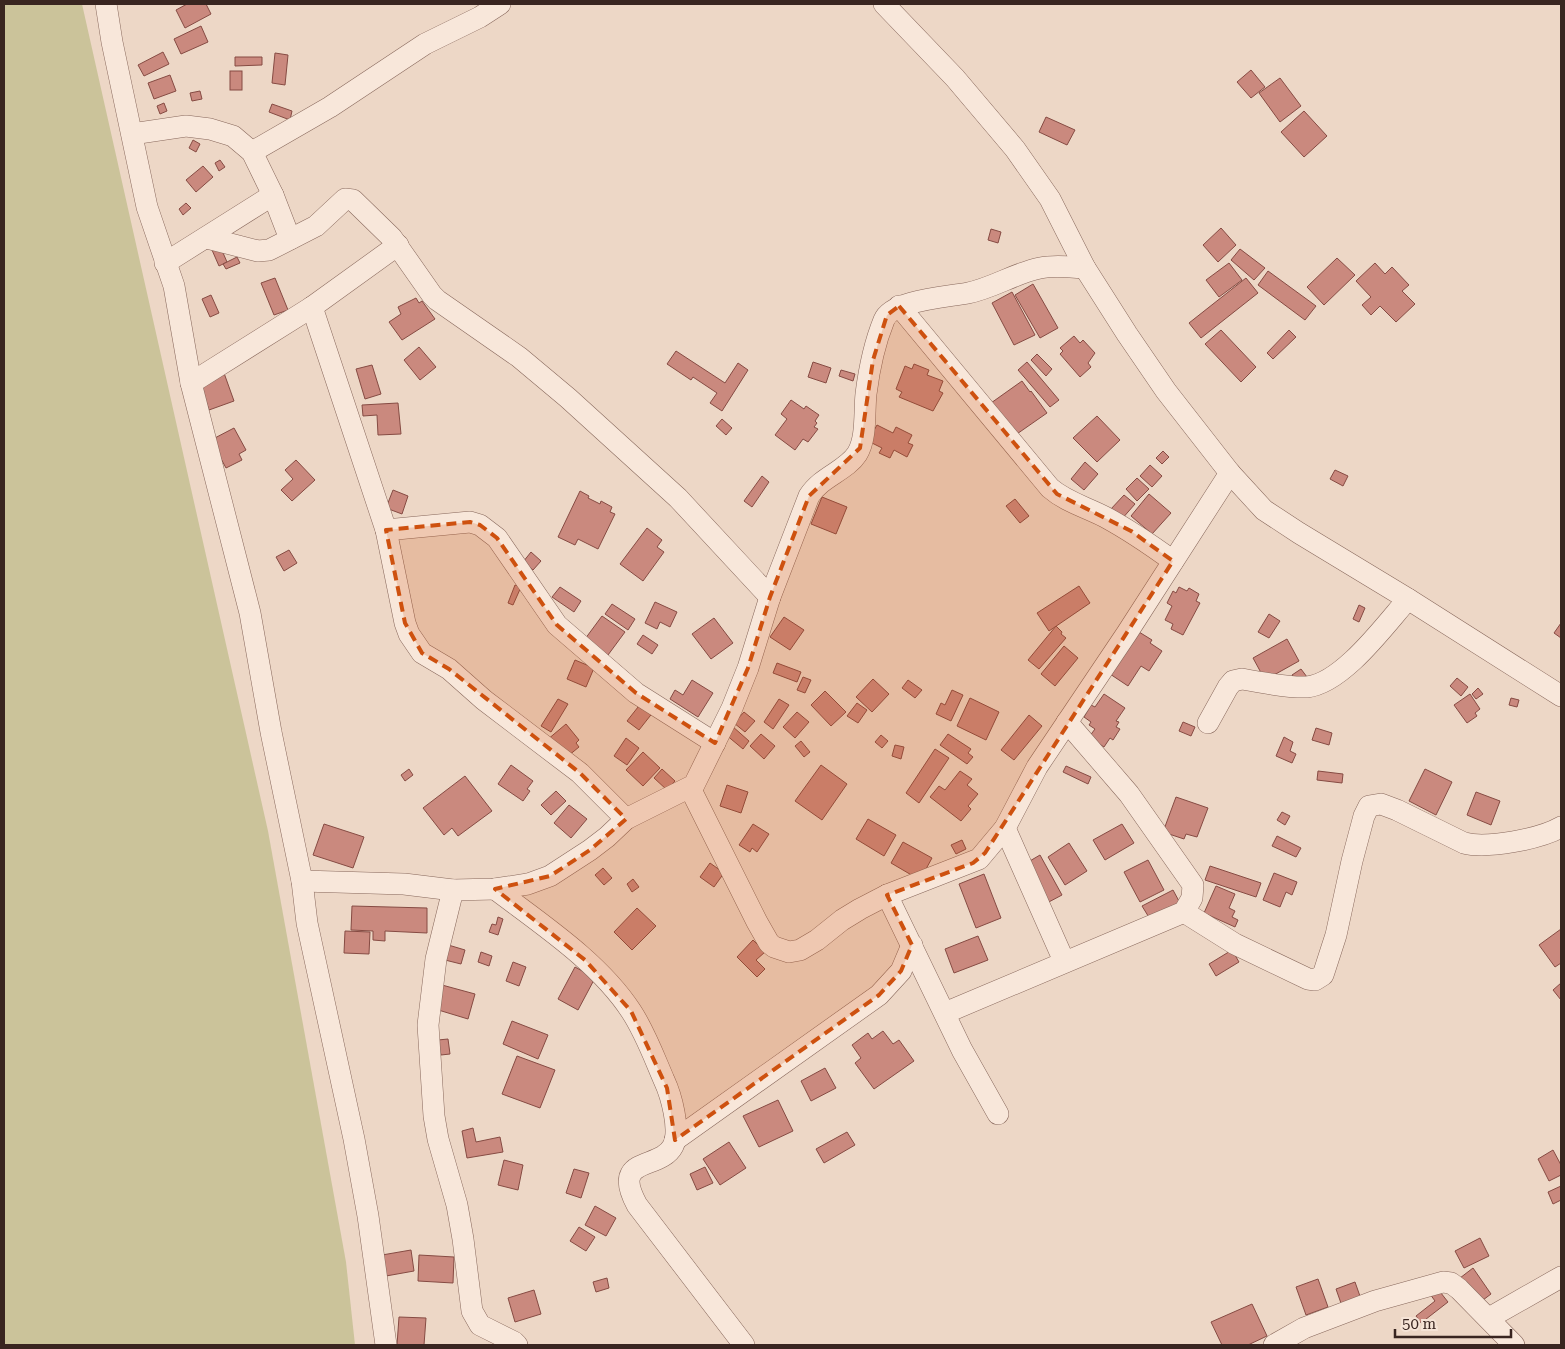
<svg xmlns="http://www.w3.org/2000/svg" width="1565" height="1349" viewBox="0 0 1565 1349" font-family="'Roboto Serif',serif">
	<style>
		.green { fill: #cbc39a }
		.building { fill: #ca897e; stroke: #864b43 }
		.lines { fill: none; stroke-linecap: round; stroke-linejoin: round }
		.minor-casing { stroke: #88685c; stroke-width: 22 }
		.minor { stroke: #f8e7da; stroke-width: 21 }
		.marked { fill: #ce510f; fill-opacity: 0.2; stroke: #ce510f; stroke-width: 4; stroke-dasharray: 10 6; stroke-linejoin: round }
	</style>
	<rect width="100%" height="100%" fill="#edd7c6"/>
	<path class="green" d="M4,4H82L268,831L346,1262L355,1345H4Z"/>
	<g class="building">
		<path d="M187,4H206L211,14L185,28L176,10Z"/>
		<path d="M201,26L208,42L181,54L174,39Z"/>
		<path d="M163,52L169,64L144,76L138,65Z"/>
		<path d="M275,53L288,55L285,85L272,83Z"/>
		<path d="M235,57H262V65L235,66Z"/>
		<path d="M1251,70L1265,87L1251,98L1237,82Z"/>
		<rect x="230" y="71" width="12" height="19"/>
		<path d="M170,75L176,91L154,99L148,83Z"/>
		<path d="M1280,78L1301,106L1280,122L1259,93Z"/>
		<path d="M200,91L202,99L192,101L190,93Z"/>
		<path d="M164,103L167,111L160,114L157,106Z"/>
		<path d="M272,104L292,111L290,120L269,112Z"/>
		<path d="M1304,111L1327,136L1304,157L1281,132Z"/>
		<path d="M1046,117L1075,130L1067,145L1039,132Z"/>
		<path d="M193,140L200,144L196,152L189,148Z"/>
		<path d="M220,160L225,167L219,171L215,163Z"/>
		<path d="M203,166L213,177L196,192L186,180Z"/>
		<path d="M186,203L191,208L183,215L179,209Z"/>
		<path d="M1221,228L1236,245L1218,262L1203,245Z"/>
		<path d="M991,229L1001,232L998,243L988,240Z"/>
		<path d="M220,246L227,262L219,266L212,250Z"/>
		<path d="M1240,249L1265,268L1254,280L1231,260Z"/>
		<path d="M237,257L240,263L226,269L223,264Z"/>
		<path d="M1337,258L1355,275L1324,305L1307,287Z"/>
		<path d="M1229,263L1242,280L1219,297L1206,280Z"/>
		<path d="M1375,263L1385,274L1392,267L1409,285L1402,291L1415,304L1396,322L1380,306L1371,315L1362,305L1371,297L1356,281Z"/>
		<path d="M1268,271L1316,306L1305,320L1258,285Z"/>
		<path d="M275,278L288,310L274,315L261,283Z"/>
		<path d="M1246,278L1258,293L1201,338L1189,323Z"/>
		<path d="M1033,284L1058,328L1040,338L1015,295Z"/>
		<path d="M1012,292L1035,335L1014,345L992,303Z"/>
		<path d="M211,295L219,313L210,317L202,299Z"/>
		<path d="M416,298L419,303L422,301L435,319L402,340L389,322L401,314L398,307Z"/>
		<path d="M1221,330L1256,367L1241,382L1205,344Z"/>
		<path d="M1289,330L1296,337L1273,359L1267,353Z"/>
		<path d="M1074,336L1080,343L1083,340L1095,353L1088,363L1091,367L1080,377L1060,354L1063,351L1060,348Z"/>
		<path d="M419,347L436,367L420,380L404,360Z"/>
		<path d="M676,351L725,383L738,363L748,370L722,411L710,403L717,393L693,377L691,380L667,364Z"/>
		<path d="M1037,354L1052,369L1046,376L1031,360Z"/>
		<path d="M813,362L831,368L826,383L808,377Z"/>
		<path d="M1027,362L1059,400L1050,407L1018,370Z"/>
		<path d="M914,364L929,370L927,375L943,381L939,391L943,393L933,411L899,397L902,392L896,389L905,366L912,369Z"/>
		<path d="M372,365L381,394L365,399L356,369Z"/>
		<path d="M841,370L855,374L853,381L839,376Z"/>
		<path d="M224,373L234,401L209,410L199,382Z"/>
		<path d="M1022,381L1030,392L1031,391L1047,413L1014,436L991,403Z"/>
		<path d="M791,400L804,409L806,406L819,415L815,421L817,423L814,427L818,429L808,442L803,439L795,450L775,435L787,419L781,414Z"/>
		<path d="M398,403L401,434L378,435L377,415L363,416L362,405Z"/>
		<path d="M1097,416L1120,440L1097,462L1073,438Z"/>
		<path d="M722,419L732,428L726,435L716,426Z"/>
		<path d="M877,425L893,433L896,427L912,435L908,443L913,445L907,457L894,450L890,458L879,453L882,448L868,441Z"/>
		<path d="M234,428L246,450L239,454L242,460L226,468L211,440Z"/>
		<path d="M1163,451L1169,457L1162,464L1156,458Z"/>
		<path d="M296,460L315,480L292,501L281,490L293,479L285,470Z"/>
		<path d="M1085,462L1098,474L1084,490L1071,479Z"/>
		<path d="M1150,465L1162,476L1152,487L1140,476Z"/>
		<path d="M1335,470L1348,476L1343,486L1330,479Z"/>
		<path d="M762,476L769,482L752,507L744,501Z"/>
		<path d="M1137,478L1149,489L1137,501L1126,489Z"/>
		<path d="M393,490L408,496L402,514L386,508Z"/>
		<path d="M580,491L589,496L588,498L600,504L601,501L612,507L610,512L615,514L598,549L578,539L575,545L558,537Z"/>
		<path d="M1149,494L1171,513L1152,534L1131,516Z"/>
		<path d="M1124,495L1135,504L1121,520L1110,510Z"/>
		<path d="M822,497L847,507L836,534L811,524Z"/>
		<path d="M1015,499L1029,516L1020,523L1006,506Z"/>
		<path d="M647,528L662,540L657,547L664,552L643,581L620,564Z"/>
		<path d="M289,550L297,563L284,571L276,557Z"/>
		<path d="M531,552L541,561L533,570L523,562Z"/>
		<path d="M515,585L521,587L513,605L508,603Z"/>
		<path d="M1079,586L1090,603L1049,631L1037,613Z"/>
		<path d="M560,587L581,601L574,612L552,597Z"/>
		<path d="M1179,587L1187,591L1189,588L1199,594L1196,601L1200,603L1183,635L1171,629L1173,624L1165,620L1172,606L1167,603L1173,591L1176,593Z"/>
		<path d="M655,602L677,612L670,627L660,622L657,629L645,623Z"/>
		<path d="M612,604L635,619L628,630L605,614Z"/>
		<path d="M1359,605L1365,608L1359,622L1353,619Z"/>
		<path d="M1269,614L1280,621L1269,638L1258,632Z"/>
		<path d="M602,616L625,632L608,655L585,639Z"/>
		<path d="M784,617L804,630L790,650L770,637Z"/>
		<path d="M714,618L733,643L711,659L692,634Z"/>
		<path d="M1561,623V638L1554,633Z"/>
		<path d="M1056,626L1062,632L1061,634L1066,638L1039,669L1028,660Z"/>
		<path d="M1139,632L1152,640L1150,643L1162,651L1149,671L1141,666L1128,686L1110,674Z"/>
		<path d="M643,635L658,645L652,654L637,644Z"/>
		<path d="M1287,639L1299,661L1265,680L1253,658Z"/>
		<path d="M1064,646L1078,658L1055,686L1041,674Z"/>
		<path d="M575,660L594,668L586,687L567,679Z"/>
		<path d="M777,663L801,672L797,682L773,673Z"/>
		<path d="M1301,669L1307,677L1297,683L1292,675Z"/>
		<path d="M803,677L811,680L805,693L797,690Z"/>
		<path d="M1457,678L1468,687L1461,696L1450,686Z"/>
		<path d="M873,679L889,694L872,712L856,697Z"/>
		<path d="M692,680L713,693L698,717L670,699L675,690L683,695Z"/>
		<path d="M908,680L922,690L915,698L902,688Z"/>
		<path d="M1478,688L1483,694L1476,699L1472,694Z"/>
		<path d="M952,690L963,695L951,721L936,714L941,703L945,705Z"/>
		<path d="M825,691L846,712L831,726L811,705Z"/>
		<path d="M1104,694L1125,708L1116,721L1119,722L1116,727L1120,729L1113,740L1110,738L1104,747L1089,737L1095,729L1089,725L1091,722L1084,717L1091,705L1095,707Z"/>
		<path d="M1470,694L1480,709L1475,713L1477,716L1467,723L1454,705Z"/>
		<path d="M970,698L999,712L986,740L957,726Z"/>
		<path d="M1511,698L1519,700L1517,707L1509,705Z"/>
		<path d="M558,699L568,704L551,732L541,726Z"/>
		<path d="M779,699L789,705L773,729L764,722Z"/>
		<path d="M642,702L654,711L639,730L627,721Z"/>
		<path d="M857,703L867,710L858,723L847,716Z"/>
		<path d="M744,712L755,721L745,732L734,723Z"/>
		<path d="M797,712L809,722L795,738L783,727Z"/>
		<path d="M1029,715L1042,726L1014,760L1001,750Z"/>
		<path d="M1183,722L1195,727L1191,736L1179,731Z"/>
		<path d="M566,724L579,740L576,743L579,747L568,756L547,740Z"/>
		<path d="M732,726L749,741L743,749L725,734Z"/>
		<path d="M1316,728L1332,733L1329,745L1312,740Z"/>
		<path d="M761,734L775,746L764,759L750,746Z"/>
		<path d="M948,734L971,749L968,753L973,757L967,764L940,745Z"/>
		<path d="M881,735L888,741L882,748L875,742Z"/>
		<path d="M1284,737L1293,742L1290,751L1296,754L1292,763L1276,756Z"/>
		<path d="M626,738L639,748L627,765L614,756Z"/>
		<path d="M801,741L810,752L804,757L795,746Z"/>
		<path d="M895,745L904,747L901,759L892,756Z"/>
		<path d="M935,749L949,758L919,803L906,793Z"/>
		<path d="M643,752L660,768L643,786L626,770Z"/>
		<path d="M511,765L533,781L527,789L530,791L523,801L498,784Z"/>
		<path d="M821,765L847,784L822,820L795,801Z"/>
		<path d="M1066,766L1091,777L1088,784L1063,772Z"/>
		<path d="M409,769L413,775L405,781L401,775Z"/>
		<path d="M662,769L675,781L667,790L654,778Z"/>
		<path d="M1425,769L1452,782L1436,815L1409,801Z"/>
		<path d="M960,771L972,779L967,785L978,794L968,806L971,809L961,821L930,797L939,786L945,790Z"/>
		<path d="M1318,771L1343,774L1342,783L1317,780Z"/>
		<path d="M465,776L492,811L458,836L452,828L444,835L423,808Z"/>
		<path d="M727,785L748,792L741,813L720,806Z"/>
		<path d="M556,791L566,801L551,815L541,805Z"/>
		<path d="M1476,792L1500,801L1491,825L1467,815Z"/>
		<path d="M1176,797L1208,808L1197,837L1186,834L1184,839L1163,832Z"/>
		<path d="M569,805L587,819L571,838L554,823Z"/>
		<path d="M1282,812L1290,816L1285,825L1277,820Z"/>
		<path d="M868,819L896,835L884,856L856,839Z"/>
		<path d="M324,824L364,837L353,868L313,855Z"/>
		<path d="M753,824L769,834L757,852L752,848L750,852L739,845Z"/>
		<path d="M1122,824L1134,843L1105,860L1093,840Z"/>
		<path d="M1277,836L1301,848L1296,857L1272,846Z"/>
		<path d="M962,840L966,849L956,854L951,845Z"/>
		<path d="M903,842L932,858L920,880L891,863Z"/>
		<path d="M1069,843L1087,871L1065,885L1048,857Z"/>
		<path d="M1040,855L1062,895L1045,904L1023,865Z"/>
		<path d="M1148,860L1164,890L1140,902L1124,872Z"/>
		<path d="M710,863L724,873L714,887L700,877Z"/>
		<path d="M1210,866L1261,883L1256,897L1205,880Z"/>
		<path d="M603,868L612,878L604,885L595,875Z"/>
		<path d="M1274,873L1297,882L1292,895L1286,892L1280,907L1263,900Z"/>
		<path d="M984,874L1001,918L976,928L959,884Z"/>
		<path d="M633,879L639,887L632,892L627,884Z"/>
		<path d="M1216,886L1235,894L1229,908L1235,911L1232,917L1238,920L1235,927L1204,913Z"/>
		<path d="M1173,890L1180,903L1150,919L1142,906Z"/>
		<path d="M352,906L427,908V933L385,931V941L373,940V931L351,930Z"/>
		<path d="M637,908L656,926L632,950L614,932Z"/>
		<path d="M498,917L503,919L498,935L489,932L492,924L496,925Z"/>
		<path d="M1561,929V963L1555,967L1539,945Z"/>
		<path d="M345,931L370,932L369,954L344,953Z"/>
		<path d="M978,936L988,960L954,973L945,949Z"/>
		<path d="M753,940L765,952L756,960L765,969L757,977L737,957Z"/>
		<path d="M445,944L465,950L461,964L441,959Z"/>
		<path d="M1232,950L1239,962L1216,976L1209,964Z"/>
		<path d="M481,952L492,956L489,966L478,962Z"/>
		<path d="M513,962L526,967L519,986L506,981Z"/>
		<path d="M575,967L595,978L578,1010L558,999Z"/>
		<path d="M1561,983V1000L1553,990Z"/>
		<path d="M442,985L475,994L468,1019L435,1009Z"/>
		<path d="M512,1021L548,1035L538,1059L503,1044Z"/>
		<path d="M883,1031L893,1044L899,1040L914,1061L874,1089L855,1063L861,1058L852,1045L868,1033L872,1039Z"/>
		<path d="M448,1039L450,1054L441,1055L438,1040Z"/>
		<path d="M517,1056L555,1070L540,1108L502,1094Z"/>
		<path d="M825,1068L836,1088L811,1101L801,1081Z"/>
		<path d="M778,1100L793,1131L759,1147L743,1116Z"/>
		<path d="M473,1128L476,1142L500,1137L503,1152L467,1158L462,1131Z"/>
		<path d="M847,1132L855,1145L824,1163L816,1149Z"/>
		<path d="M729,1142L746,1168L720,1185L703,1159Z"/>
		<path d="M1553,1150L1561,1165V1175L1549,1181L1538,1159Z"/>
		<path d="M504,1160L523,1165L518,1190L498,1185Z"/>
		<path d="M705,1167L713,1183L697,1190L690,1174Z"/>
		<path d="M574,1169L589,1173L581,1198L566,1193Z"/>
		<path d="M1561,1186V1200L1553,1204L1548,1192Z"/>
		<path d="M595,1206L616,1218L606,1236L585,1225Z"/>
		<path d="M579,1227L595,1237L586,1251L570,1241Z"/>
		<path d="M1480,1238L1489,1256L1464,1268L1455,1251Z"/>
		<path d="M411,1250L414,1271L386,1276L382,1255Z"/>
		<path d="M419,1255L454,1257L453,1283L418,1281Z"/>
		<path d="M1473,1268L1491,1294L1479,1303L1460,1278Z"/>
		<path d="M607,1278L609,1288L596,1292L593,1282Z"/>
		<path d="M1318,1279L1328,1307L1306,1315L1296,1287Z"/>
		<path d="M1355,1282L1361,1299L1342,1306L1336,1289Z"/>
		<path d="M1437,1288L1448,1302L1421,1323L1416,1316L1435,1301L1430,1294Z"/>
		<path d="M534,1290L541,1314L515,1322L508,1298Z"/>
		<path d="M1252,1304L1267,1336L1248,1345H1222L1211,1322Z"/>
		<path d="M399,1317L426,1318L424,1345H397Z"/>
	</g>
	<g class="lines">
		<g class="minor-casing">
			<g id="minor">
				<path d="M106,4L112,42L147,207L174,286L191,383L250,613L271,732L302,881L307,923L354,1139L368,1216L386,1345"/>
				<path d="M884,4L955,78L1015,149L1050,199L1085,268L1127,334L1166,391L1230,473L1264,510L1299,533L1408,599L1561,696"/>
				<path d="M132,134L186,126L210,129L233,136L252,152L273,195L290,239"/>
				<path d="M252,152L330,107L425,44L480,17L500,4"/>
				<path d="M207,238L258,251L269,250L316,226L345,199L353,200L392,238L432,295L437,300L519,357L568,398L678,498L770,597"/>
				<path d="M165,263L273,195"/>
				<path d="M899,306L1050,488C1066,502 1086,507 1105,517C1129,530 1151,545 1173,561"/>
				<path d="M312,307L386,530L405,623L409,634L422,653L449,669L484,700L580,773L626,819"/>
				<path d="M191,383L312,307L398,245"/>
				<path d="M386,530L470,522L480,525L497,538L557,625L636,693L715,743"/>
				<path d="M1208,723L1228,687L1233,681L1242,679C1258,682 1291,688 1307,687C1343,683 1385,625 1408,599"/>
				<path d="M690,788L757,922L769,943L774,947L789,952L800,950L817,940L842,920L860,909L887,895L979,859L1005,828L1037,767L1127,633L1230,473"/>
				<path d="M1005,828L1064,961"/>
				<path d="M302,881L404,884L453,890L495,889L528,884L550,876L590,850L607,837L626,819L694,785L732,708L748,668L770,597L809,496C822,476 846,471 857,454C867,438 864,412 866,394C869,370 875,342 884,320C892,300 948,297 968,293C993,288 1015,273 1040,268C1055,265 1070,267 1085,268"/>
				<path d="M495,889C541,924 599,962 631,1011C645,1032 654,1057 664,1080C671,1095 681,1130 673,1146C660,1171 610,1155 637,1205L744,1345"/>
				<path d="M453,890L436,959L428,1025L434,1116L438,1139L457,1205L463,1239L472,1311L480,1325L514,1342L517,1345"/>
				<path d="M887,895L962,1050L998,1114"/>
				<path d="M1184,912L1235,944L1308,979L1315,980L1323,975L1325,969L1336,935L1352,861L1364,816L1369,806L1381,804L1397,810L1464,843C1487,849 1540,839 1561,827"/>
				<path d="M945,1013L1184,912L1192,898L1193,885L1129,794L1067,722"/>
				<path d="M675,1140L879,995L901,971L912,945"/>
				<path d="M1489,1318L1561,1277"/>
				<path d="M1274,1345L1304,1328L1375,1301L1443,1282L1451,1283L1459,1289L1514,1345"/>
			</g>
		</g>
		<use href="#minor" class="minor"/>
	</g>
	<path class="marked" d="M899,306L1057,494L1131,531L1173,561L985,853L973,863L887,895L912,945L901,971L879,995L675,1140L667,1088L631,1011L585,960L495,889L550,876L590,850L626,819L580,773L449,669L422,653L405,623L386,530L470,522L480,525L497,538L557,625L636,693L715,743L748,668L770,597L809,496L860,448L873,360L887,315Z"/>
	<rect width="1565" height="1349" fill="none" stroke="#392520" stroke-width="10"/>
	<path d="M1395 1329v8h116v-8" fill="none" stroke="#392520" stroke-width="2.5"/>
	<text x="1402" y="1329" font-size="15" fill="#392520" stroke="#f5e3d6" stroke-width="4" paint-order="stroke">50 m</text>
</svg>
